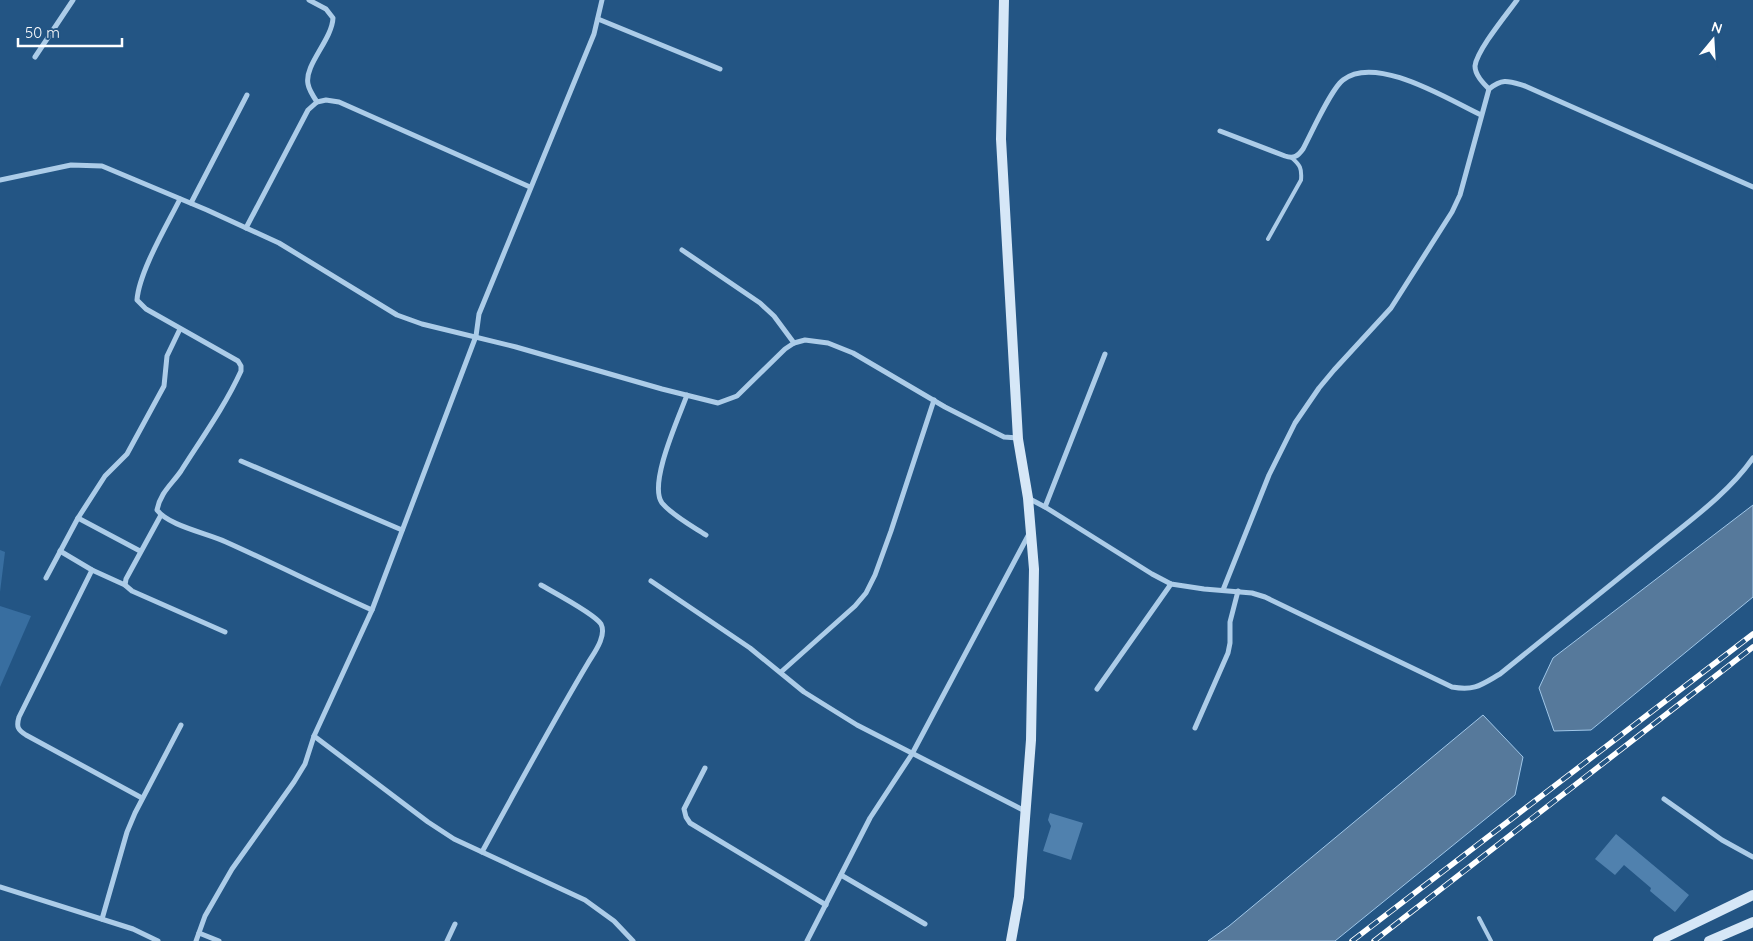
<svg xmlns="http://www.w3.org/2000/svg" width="1753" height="941" font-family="Quicksand,sans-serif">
  <rect width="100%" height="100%" fill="#235584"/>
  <g fill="#386ea0">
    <polygon points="0,550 5,552 0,592"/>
    <polygon points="0,606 31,616 0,687"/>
  </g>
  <g fill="#56799b" stroke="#a0c7e9">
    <polygon points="1753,505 1753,597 1591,730 1554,731 1539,688 1553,658"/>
    <polygon points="1483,715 1523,757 1515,795 1335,941 1208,941 1229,926"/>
  </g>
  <g fill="#5081ae">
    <polygon points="1050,813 1083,823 1071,860 1043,851 1051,826 1048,820"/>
    <polygon points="1616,834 1689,895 1675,912 1650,891 1651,888 1624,865 1615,875 1595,859"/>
  </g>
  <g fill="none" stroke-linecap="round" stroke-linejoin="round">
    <g stroke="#accce8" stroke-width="4">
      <path d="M1268,239L1301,180C1302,168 1300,165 1292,158"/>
      <polyline points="1479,918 1491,941"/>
    </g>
    <g stroke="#accce8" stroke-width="5">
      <path d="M309,0L326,9L333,18C332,40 304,65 308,84C309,90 313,96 317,102"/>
      <polyline points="598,19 720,69"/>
      <polyline points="35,57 73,0"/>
      <path d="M1489,89C1483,83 1475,75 1475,66C1477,50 1507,14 1517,0"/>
      <path d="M1220,131L1285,156C1294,159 1298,156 1303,149C1311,134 1331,89 1343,80C1376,54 1449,100 1481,115"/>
      <polyline points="0,180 71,165 102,166 207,210 279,243 397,315 422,324 516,347 662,389 718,403 737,396 785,349 794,343 805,340 828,343 853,353 945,407 1004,437 1018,438"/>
      <path d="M180,199C167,225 139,272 137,300L146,309L238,361L241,366V371C225,406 202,438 181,471C172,484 160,493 157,510C169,526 207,533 226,542C275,564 323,588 372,610"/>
      <polyline points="191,203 247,95"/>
      <polyline points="246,228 308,110 317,102 326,100 339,102 530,187"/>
      <polyline points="682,250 760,303 774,316 794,343"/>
      <path d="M687,395C679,417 648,484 662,503C673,516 692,526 706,535"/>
      <polyline points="241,461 402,530"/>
      <path d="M1028,498L1045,507L1152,574L1171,584L1204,589L1252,593L1265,597L1452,687C1475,691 1481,685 1500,674C1552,632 1604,590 1655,549C1688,522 1729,493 1753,458"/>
      <polyline points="1045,507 1105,354"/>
      <polyline points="161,515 126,579 125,585 132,591 225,632"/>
      <polyline points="78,518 140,551"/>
      <polyline points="60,551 92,570 125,585"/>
      <path d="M92,570L19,717C16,727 18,730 26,735L142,798"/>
      <polyline points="46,578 78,518 105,476 127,454 164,386 167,356 180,329"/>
      <polyline points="651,581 750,648 804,692 857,725 1025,811"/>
      <path d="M1223,590L1269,475L1295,423L1319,388L1334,370L1391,308L1452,212L1460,195L1489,89C1503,78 1508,81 1525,86L1753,187"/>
      <polyline points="781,672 855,606 866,593 875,575 891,531 934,400"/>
      <polyline points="1097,689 1171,584"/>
      <polyline points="1195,728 1228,653 1230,643 1230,622 1238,591"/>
      <polyline points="314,736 428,822 454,839 585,900 614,921 633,941"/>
      <polyline points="705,768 684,809 686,817 690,823 826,905"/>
      <polyline points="1664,799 1722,840 1753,857"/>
      <path d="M482,852C517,788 551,725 588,663C594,653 607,636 601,624C595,614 553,592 541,585"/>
      <polyline points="841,875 925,924"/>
      <polyline points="0,887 133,929 158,941"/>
      <polyline points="102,919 127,832 135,813 181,725"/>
      <polyline points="199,933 219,941"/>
      <polyline points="196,941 205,916 232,869 294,782 305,764 314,736 372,610 476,336 479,314 594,34 602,0"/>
      <polyline points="447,941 455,924"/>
      <polyline points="807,941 870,818 912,754 1029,534"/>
    </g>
    <g stroke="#d6e7f7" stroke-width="10">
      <polyline points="1004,0 1001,139 1018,439 1028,498 1034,569 1031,740 1019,897 1011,941"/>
      <polyline points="1658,941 1753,895"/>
      <polyline points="1709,941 1753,922"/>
    </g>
    <defs>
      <g id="rail">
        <polyline points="1352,941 1753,634"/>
        <polyline points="1374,941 1753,647"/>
      </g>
    </defs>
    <use href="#rail" stroke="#fff" stroke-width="5.5"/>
    <use href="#rail" stroke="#235584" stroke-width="4" stroke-dasharray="11" stroke-linecap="butt"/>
  </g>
  <g transform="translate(1713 40) rotate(18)" stroke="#235584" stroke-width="4" paint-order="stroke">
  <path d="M0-4L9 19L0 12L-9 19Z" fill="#ffffff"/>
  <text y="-8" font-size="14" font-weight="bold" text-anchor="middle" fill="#ffffff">N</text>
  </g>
  <path d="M18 38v8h104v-8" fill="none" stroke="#ffffff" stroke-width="2.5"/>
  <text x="25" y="38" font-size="15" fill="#ffffff" stroke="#235584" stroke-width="4" paint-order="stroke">50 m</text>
</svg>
